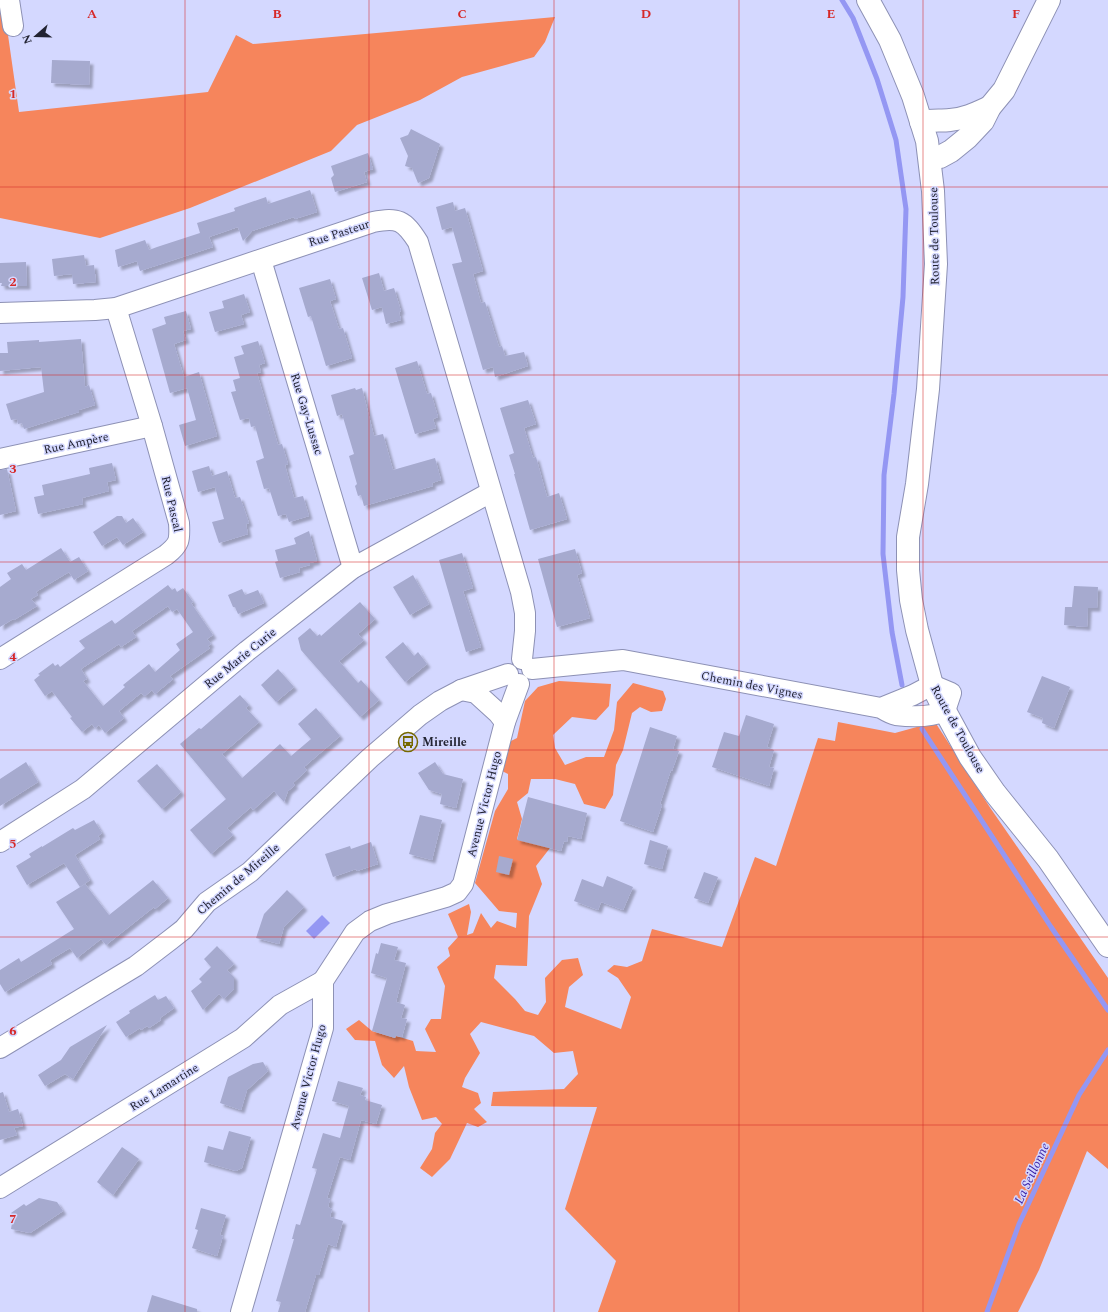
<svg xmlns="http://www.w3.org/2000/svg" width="1108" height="1312" font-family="Spectral,serif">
  <defs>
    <filter id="shadow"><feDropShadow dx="3.5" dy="3.5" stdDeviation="1" flood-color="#0004"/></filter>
  </defs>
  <rect width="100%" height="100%" fill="#d4d8ff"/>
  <g fill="#f6855c">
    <polygon points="0,0 3,0 19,112 208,92 236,35 253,44 555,17 545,42 534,57 462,77 420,100 357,125 331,151 190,208 100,238 0,218"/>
    <polygon points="559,681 611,684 609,706 596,720 572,717 553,735 555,748 565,765 586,757 604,757 614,730 617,702 633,683 663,691 666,699 662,711 651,712 640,707 632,713 623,750 616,765 613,795 605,809 584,804 575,784 555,779 531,779 528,793 517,802 522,819 517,839 550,848 536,866 542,884 529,916 527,966 496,965 494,978 515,999 525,1011 538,1015 546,1002 545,978 562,960 578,958 583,975 569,987 565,1007 621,1029 631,997 618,978 607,971 614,965 627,967 642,961 652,929 722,947 755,857 776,866 818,738 835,741 838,722 895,733 935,722 991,809 1108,978 1108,1169 1087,1151 1039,1270 1018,1312 598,1312 616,1261 565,1209 597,1107 491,1106 493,1092 564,1089 578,1074 573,1051 554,1053 534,1036 481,1022 470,1034 480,1053 465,1078 462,1087 478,1093 481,1103 474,1109 487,1122 478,1127 467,1123 450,1159 432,1177 420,1168 432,1149 435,1133 442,1124 436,1117 422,1120 409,1087 404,1066 394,1078 382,1065 375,1041 355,1040 346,1029 359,1020 372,1031 395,1038 396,1036 413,1041 416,1051 436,1052 425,1029 431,1019 441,1019 445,986 437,967 450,956 448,948 458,937 448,914 469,904 471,912 467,935 473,933 481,913 491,928 497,921 516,928 517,913 499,911 475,883 495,811 508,789 508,774 502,771 505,744 517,738 525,701 538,687"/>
  </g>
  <polygon fill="#9497f3" points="322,915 330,923 314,939 306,931"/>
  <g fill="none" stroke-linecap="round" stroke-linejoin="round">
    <g stroke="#9497f3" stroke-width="5">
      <polyline points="842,0 853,18 877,79 896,140 906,209 903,297 894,394 884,475 883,554 892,632 902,685"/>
      <polyline points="922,729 1051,927 1108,1010"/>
      <polyline points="987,1312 1019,1224 1079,1095 1108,1050"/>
    </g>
  </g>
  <g fill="#a6aacf" fill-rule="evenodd" filter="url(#shadow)">
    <polygon points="52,60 90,61 89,85 51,83"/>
    <polygon points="411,129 440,144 429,178 418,183 412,168 405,166 408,156 400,138 408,135"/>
    <polygon points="368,153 373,169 364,172 367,182 335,192 331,178 334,175 331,166"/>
    <polygon points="310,190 317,212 295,219 294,217 252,231 243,241 238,227 209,237 213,247 140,271 137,261 118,267 115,250 145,240 149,250 157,247 200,233 197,223 235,211 234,208 266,197 268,204"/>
    <polygon points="453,202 455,211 465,208 483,271 473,274 481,303 485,302 499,347 502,346 505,356 524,352 528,366 495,377 493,367 483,370 452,264 462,262 457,244 452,227 442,230 436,207"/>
    <polygon points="84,255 86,266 94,265 96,282 73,284 72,274 54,276 52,259"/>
    <polygon points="26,262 27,286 1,286 2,283 0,283 0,263"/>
    <polygon points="379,273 384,291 394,288 401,311 399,312 401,320 386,324 382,307 372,310 362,278"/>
    <polygon points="330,279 336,299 330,301 339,329 343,328 352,358 326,366 311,316 308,317 299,288"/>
    <polygon points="244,294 250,312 241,315 244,324 215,332 209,312 224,308 222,301"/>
    <polygon points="186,311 191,329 183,331 186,340 174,344 184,377 199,372 217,436 185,446 179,425 196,420 187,388 170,393 152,329 166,324 164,317"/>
    <polygon points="81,339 85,387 89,385 95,405 79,410 79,412 24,429 22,423 18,424 17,419 11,420 6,404 44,392 41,367 0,371 0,353 8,353 7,342 39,340 39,342"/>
    <polygon points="258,341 265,363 259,365 261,372 257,373 278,445 282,444 288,464 285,465 294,498 303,496 309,516 289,522 286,514 278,516 269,488 264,489 256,461 264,458 255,426 251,427 249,418 240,420 231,392 236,391 233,380 240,378 234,357 244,354 241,346"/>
    <polygon points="417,361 427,394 431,393 438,417 433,419 436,428 415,434 395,368"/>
    <polygon points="355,388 356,390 362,388 374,436 383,434 393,470 435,458 441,480 432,483 433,486 364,506 361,495 358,496 355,486 357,484 349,456 354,454 342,414 337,416 331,395"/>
    <polygon points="528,400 536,424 524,428 533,458 536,457 547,497 559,493 567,519 530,530 514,474 515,474 509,455 514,453 500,408"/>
    <polygon points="112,463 116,480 107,482 109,491 82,498 83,504 38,514 34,497 44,495 42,485 90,474 89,468"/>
    <polygon points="209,466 212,476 227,471 235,498 240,497 249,523 246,524 248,534 219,543 212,522 224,519 215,487 198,492 192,471"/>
    <polygon points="7,469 16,511 0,515 0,470"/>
    <polygon points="117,516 122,516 126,523 133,518 143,532 123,545 117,537 102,546 93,532"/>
    <polygon points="309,531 317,561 310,563 310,565 299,568 300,572 280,578 275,562 278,561 275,550 296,544 294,538"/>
    <polygon points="61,548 70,562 79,557 88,571 74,580 69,572 39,590 36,592 38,595 31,599 37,606 14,620 13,619 0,627 0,587 11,579 7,573 22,564 26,570"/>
    <polygon points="575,549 582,573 577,575 590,618 557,627 538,559"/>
    <polygon points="462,553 473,588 463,591 481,647 466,652 439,560"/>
    <polygon points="413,575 429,604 410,615 393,587"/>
    <path d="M168,585L172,590L175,588L177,592L183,588L193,602L191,603L213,635L207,639L211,644L208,646L210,648L170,676L173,679L155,694L152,690L145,696L141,693L119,711L124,718L105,733L99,725L95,728L92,724L82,732L70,718L72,717L52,691L45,696L34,680L40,675L38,674L53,663L55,666L58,664L60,667L85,648L79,641L112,620L115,624ZM168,606L172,612L177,609L193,632L176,644L180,650L155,672L149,664L123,685L125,687L103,706L83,681L87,679L81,669L119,644L121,647L136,637L132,631Z"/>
    <polygon points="1074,586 1098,587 1097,608 1088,608 1087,627 1064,625 1065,607 1072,607"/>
    <polygon points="242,589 245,595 258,590 264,603 238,614 235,607 233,607 228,595"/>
    <polygon points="360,602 375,619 358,634 364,640 339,661 358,683 361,680 379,700 360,717 301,650 298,638 310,628 317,636 320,634 321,636"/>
    <polygon points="403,642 414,656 418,652 427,664 405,682 385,657"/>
    <polygon points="278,669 294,687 276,702 261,685"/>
    <polygon points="1042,676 1070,687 1054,728 1042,723 1043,718 1027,712"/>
    <polygon points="240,695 249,705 246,708 259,722 222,754 242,778 280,744 291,756 311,739 298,724 316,708 340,736 304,767 307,770 293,783 295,785 288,791 284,802 274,791 253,810 251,807 227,828 233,835 211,854 190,830 226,799 180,744 199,728 201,729"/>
    <polygon points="746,715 774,724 767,747 774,750 769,767 774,768 769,786 712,767 724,732 739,736"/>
    <polygon points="650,727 677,736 673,749 679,751 672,771 671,770 660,804 662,805 653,832 620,821"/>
    <polygon points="26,762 38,782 0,806 0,779"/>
    <polygon points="435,762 443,774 463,779 456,808 440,804 442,794 429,790 418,773"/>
    <polygon points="157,764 181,792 162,809 137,781"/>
    <polygon points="528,797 587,813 581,839 568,836 567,842 564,841 561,851 517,840"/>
    <polygon points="420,815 442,820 432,860 409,854"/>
    <polygon points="94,820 102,833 98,836 100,839 75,855 90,880 80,887 64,863 27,885 16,866 31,857 29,854 42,846 42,847 73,828 75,830"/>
    <polygon points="650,840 668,846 662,869 644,864"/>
    <polygon points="371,842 378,864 357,871 356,869 333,877 325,854 350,846 351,849"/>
    <polygon points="499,856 513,859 509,875 496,872"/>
    <polygon points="704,872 718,877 708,903 694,898"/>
    <polygon points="607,876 633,887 623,910 601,902 598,910 574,901 582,879 603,887"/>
    <polygon points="153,880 168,898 155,909 154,907 106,945 101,939 77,958 70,948 50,960 52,964 5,992 0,984 0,970 19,958 21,962 74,929 56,902 85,884 109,915"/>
    <polygon points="287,890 304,907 284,927 279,944 256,938 264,914"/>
    <polygon points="381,943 398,947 394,960 406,963 396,1002 405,1005 401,1018 407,1019 402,1037 396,1036 395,1038 372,1031 387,978 371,973 376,953 378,954"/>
    <polygon points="217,946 234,964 227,970 234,977 234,989 224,999 219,994 203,1010 191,991 202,982 199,979 211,967 204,959"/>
    <polygon points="155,995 158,1000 166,996 174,1008 160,1018 161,1020 149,1028 147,1026 141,1030 140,1028 126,1037 116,1022 130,1013 129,1011"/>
    <polygon points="107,1025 73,1079 65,1074 45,1086 38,1075 61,1060 70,1047"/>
    <polygon points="263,1062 268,1071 247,1090 241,1110 220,1103 228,1077 253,1064"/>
    <polygon points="338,1081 363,1088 360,1095 366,1097 365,1100 382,1105 376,1124 361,1120 350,1160 340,1157 327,1198 330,1199 328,1207 332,1209 330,1217 343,1221 336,1247 328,1244 319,1275 316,1275 305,1312 278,1312 281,1302 276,1301 294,1239 292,1239 296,1224 300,1225 317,1169 312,1168 323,1133 340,1138 349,1106 332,1101"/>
    <polygon points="3,1092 9,1112 18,1109 23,1126 14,1128 17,1135 0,1140 0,1093"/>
    <polygon points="229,1131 251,1137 242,1168 236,1171 204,1162 208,1146 223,1150"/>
    <polygon points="122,1147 139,1159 113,1195 97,1182"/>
    <polygon points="39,1198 57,1202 63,1211 30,1233 11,1229 13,1217 11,1213 24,1204 26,1206"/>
    <polygon points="201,1208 226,1215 220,1235 223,1236 217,1256 192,1248 198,1230 195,1229"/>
    <polygon points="152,1295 197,1309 197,1312 147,1312"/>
  </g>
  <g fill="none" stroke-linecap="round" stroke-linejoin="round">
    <defs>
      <g id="minor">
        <polyline points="9,0 13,26"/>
        <polyline points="261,260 353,568"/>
        <path d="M0,313L95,310L116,308L373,222C398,217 404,220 418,242L521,592L525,613V631L522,659"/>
        <polyline points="0,459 152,426"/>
        <path d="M0,659L166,555C180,544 180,540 179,523L152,426L116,308"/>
        <path d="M532,669L623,660L881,708C886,711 891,714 896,715C911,717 931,717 945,711L951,693L932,685L913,695L881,708"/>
        <polyline points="461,690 476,693 498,713 505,722"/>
        <polyline points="0,842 83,789 247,651 353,568 491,492"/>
        <polyline points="0,1048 136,966 170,940 184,929 207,902 250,872 370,758 420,715 440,701 461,690 508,674"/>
        <polyline points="0,1188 243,1038 280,1005 323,981"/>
        <polyline points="241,1312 323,1028 323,981 355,932 370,921 387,914 446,897 457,892 463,884 505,722 519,684"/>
      </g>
      <g id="tertiary">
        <polyline points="868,0 890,40 913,96 927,141 933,191 936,264 928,389 917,484 908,537 908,570 911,600 917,630 932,685 945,711 970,757 995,793 1048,859 1108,946"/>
        <path d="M921,122C931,120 941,121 950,120C965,119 977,113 990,107"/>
        <polyline points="930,159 940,157 951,151 967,138 983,121 990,107 1004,90 1049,0"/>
      </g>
    </defs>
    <use href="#minor" stroke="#8d91b5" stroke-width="22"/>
    <use href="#tertiary" stroke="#8d91b5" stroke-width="24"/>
    <use href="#minor" stroke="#fff" stroke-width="20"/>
    <use href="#tertiary" stroke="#fff" stroke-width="22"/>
  </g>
  <path fill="none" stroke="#d62828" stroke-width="1" stroke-opacity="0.55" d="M185,0V1312M369,0V1312M554,0V1312M739,0V1312M923,0V1312M0,187H1108M0,375H1108M0,562H1108M0,750H1108M0,937H1108M0,1125H1108"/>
  <defs>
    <symbol id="bus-ring" viewBox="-11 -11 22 22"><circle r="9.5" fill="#d4d8ff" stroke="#766800" stroke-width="1.5"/><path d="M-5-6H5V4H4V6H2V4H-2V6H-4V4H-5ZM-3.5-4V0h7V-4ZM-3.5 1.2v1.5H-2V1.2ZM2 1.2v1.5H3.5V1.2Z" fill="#766800"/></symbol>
  </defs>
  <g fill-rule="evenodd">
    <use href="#bus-ring" x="397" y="731" width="22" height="22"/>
  </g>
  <g text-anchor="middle" stroke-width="3" stroke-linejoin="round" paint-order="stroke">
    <g font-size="12" fill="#222332" stroke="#d4d8ff">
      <text transform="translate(339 233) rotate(-18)" y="4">Rue Pasteur</text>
      <text transform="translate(934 236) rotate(-91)" y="4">Route de Toulouse</text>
      <text transform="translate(307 414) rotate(73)" y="4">Rue Gay-Lussac</text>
      <text transform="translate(76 443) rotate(-12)" y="4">Rue Ampère</text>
      <text transform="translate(172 504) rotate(77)" y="4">Rue Pascal</text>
      <text transform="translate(240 658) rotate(-39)" y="4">Rue Marie Curie</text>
      <text transform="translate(752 685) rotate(11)" y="4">Chemin des Vignes</text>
      <text transform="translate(958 729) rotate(61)" y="4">Route de Toulouse</text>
      <text transform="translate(484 804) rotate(-76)" y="4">Avenue Victor Hugo</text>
      <text transform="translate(238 879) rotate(-40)" y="4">Chemin de Mireille</text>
      <text transform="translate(308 1077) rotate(-75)" y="4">Avenue Victor Hugo</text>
      <text transform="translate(164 1087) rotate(-32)" y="4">Rue Lamartine</text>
    </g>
    <g font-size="12" font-weight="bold" fill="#222332" stroke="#d4d8ff" text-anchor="start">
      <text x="422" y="746">Mireille</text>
    </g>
    <g font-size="13" font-style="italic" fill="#391fa4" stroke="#d4d8ff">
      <text transform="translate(1031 1173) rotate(-65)" y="5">La Seillonne</text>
    </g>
  </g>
  <g font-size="13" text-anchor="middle" font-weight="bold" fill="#d62828" stroke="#d4d8ff" stroke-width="3" stroke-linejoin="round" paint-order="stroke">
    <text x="92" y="18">A</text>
    <text x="277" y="18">B</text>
    <text x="462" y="18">C</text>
    <text x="646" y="18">D</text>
    <text x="831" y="18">E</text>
    <text x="1016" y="18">F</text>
    <text x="13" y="98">1</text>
    <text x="13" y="286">2</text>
    <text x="13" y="473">3</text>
    <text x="13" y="661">4</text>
    <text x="13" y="848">5</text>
    <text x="13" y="1035">6</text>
    <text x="13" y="1223">7</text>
  </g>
  <g transform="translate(36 36) rotate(250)" stroke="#d4d8ff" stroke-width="3" paint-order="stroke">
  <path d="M0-3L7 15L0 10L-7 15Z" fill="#222332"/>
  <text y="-6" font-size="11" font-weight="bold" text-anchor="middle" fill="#222332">N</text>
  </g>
</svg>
